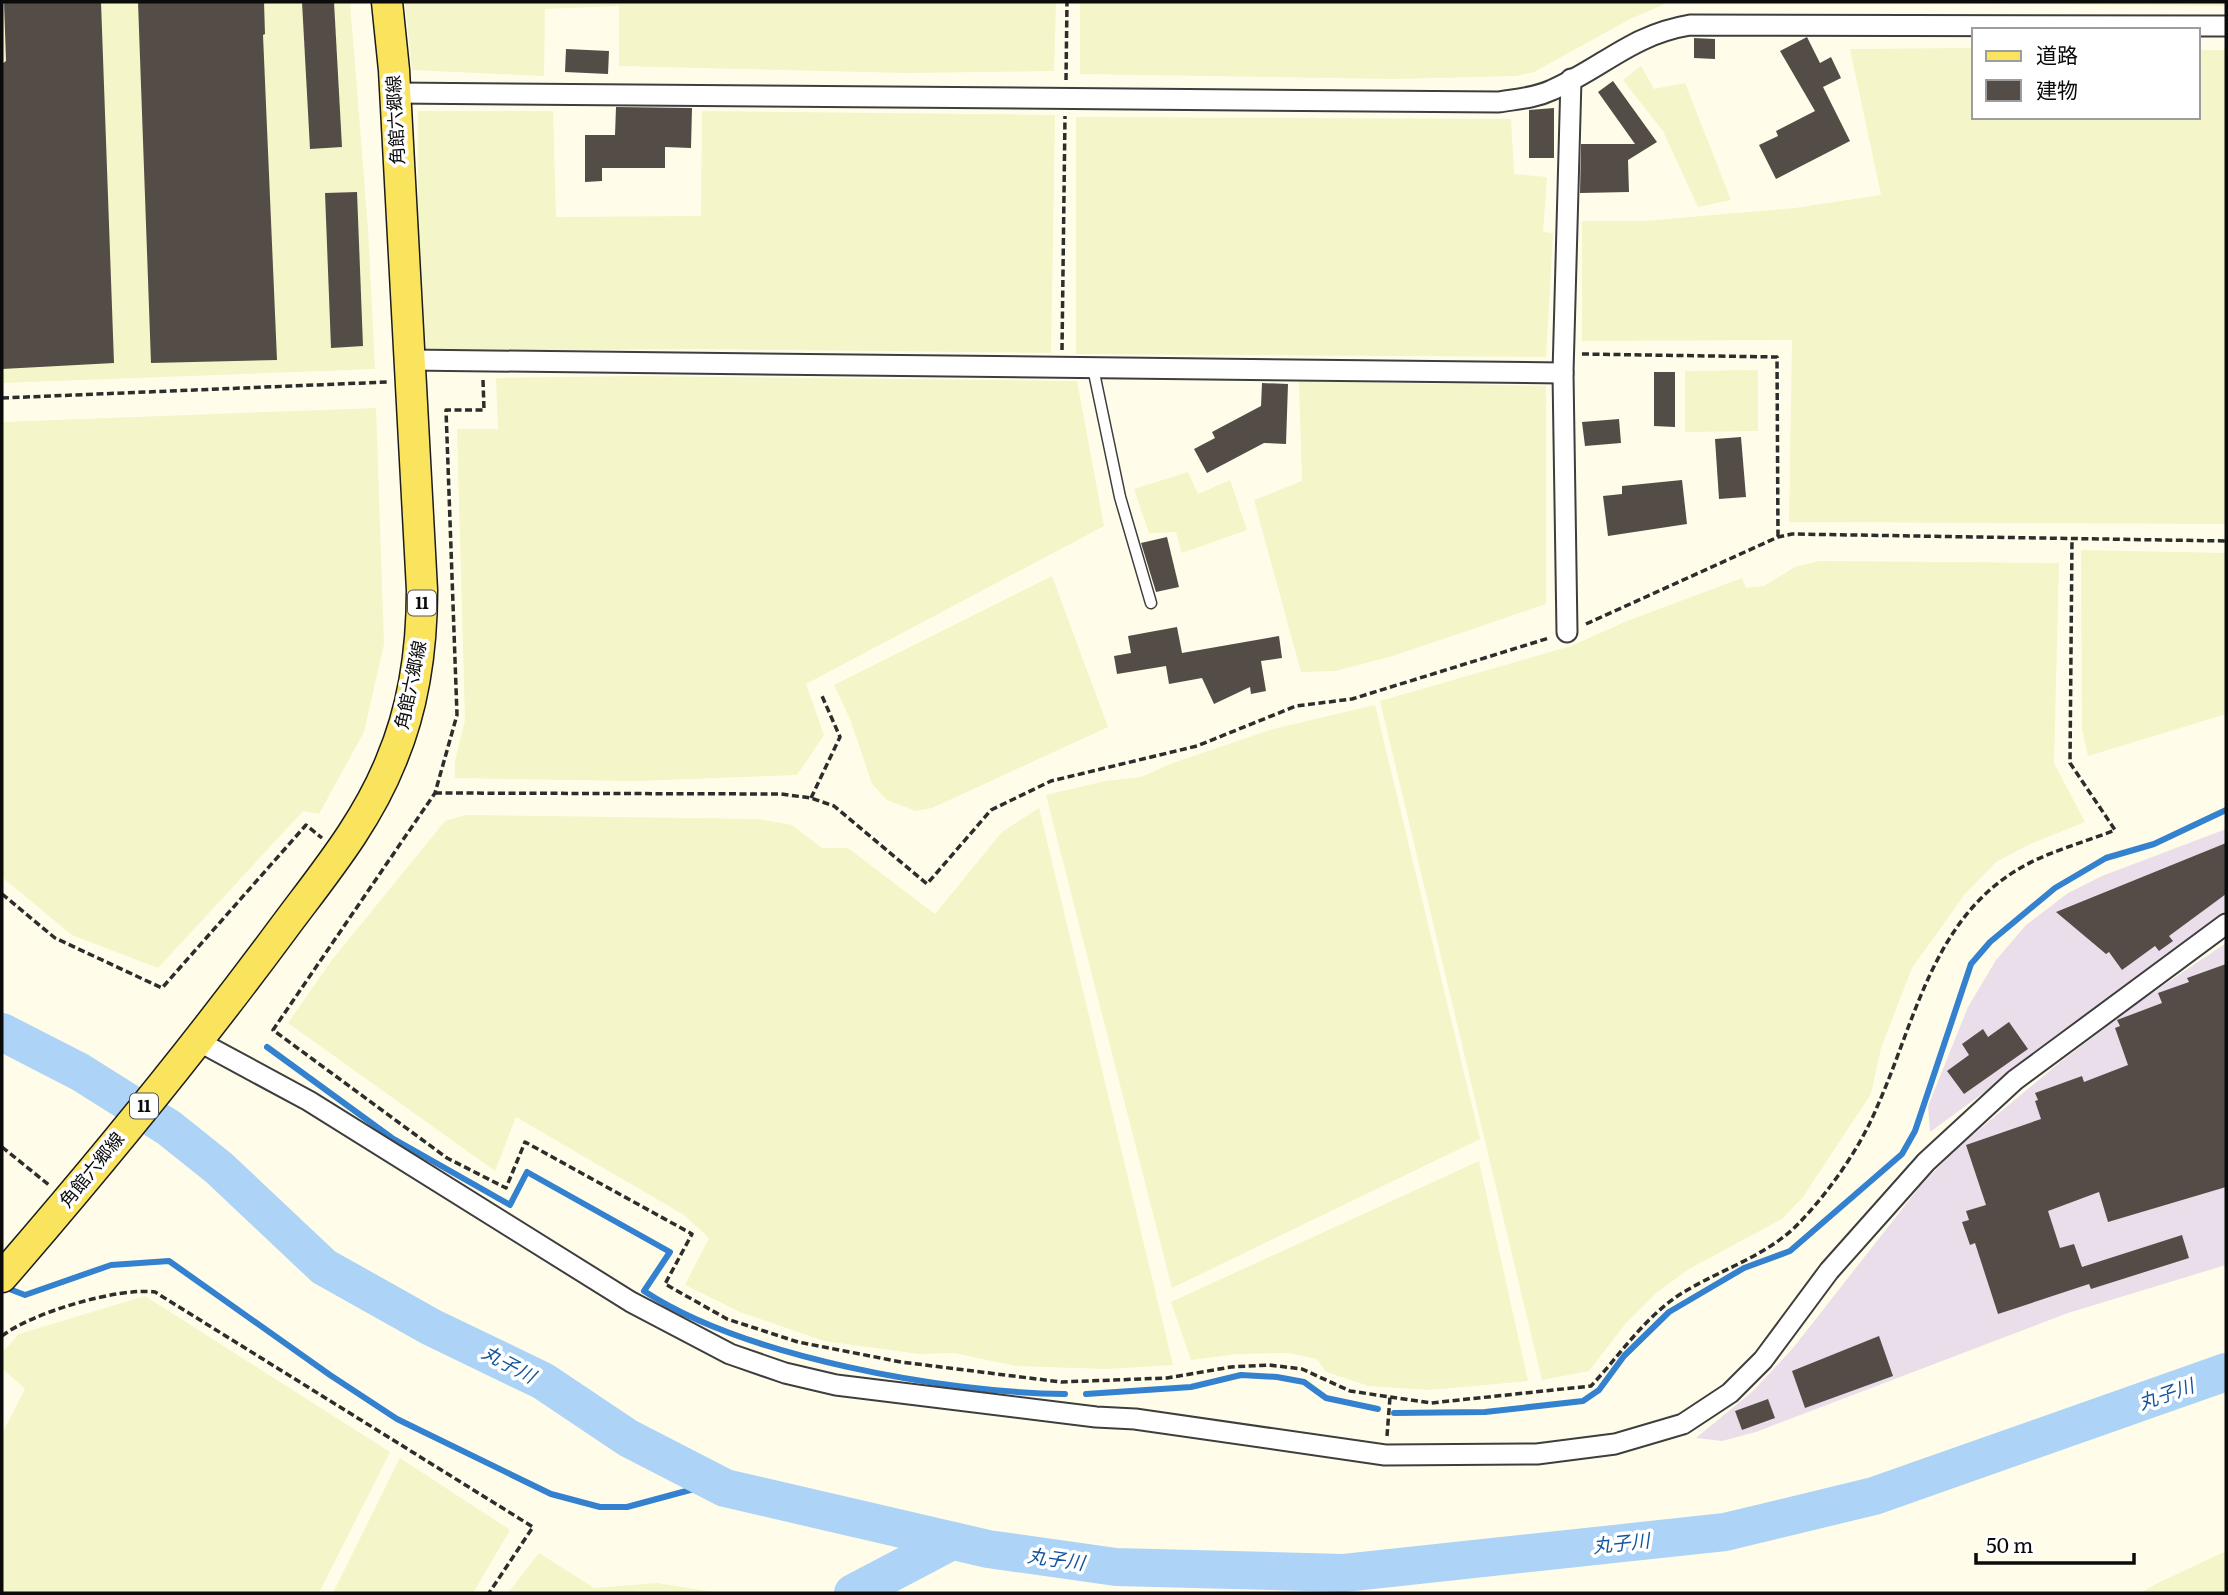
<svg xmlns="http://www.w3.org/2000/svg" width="2228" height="1595" font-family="Literata,'Noto Sans JP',serif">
  <rect width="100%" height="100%" fill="#fffde9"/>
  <g fill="#eadeea">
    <polygon points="2226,829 2226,916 1930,1132 1928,1106 1968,1007 1996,960 2026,925 2068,893 2102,876"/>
    <polygon points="2226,943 2226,1265 2068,1313 1756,1432 1722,1441 1696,1438 1753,1391 1793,1348 1921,1185 1957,1148 2059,1063 2140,1001"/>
  </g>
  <g fill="#f4f5c9">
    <polygon points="2,2 350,2 368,228 375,369 2,383"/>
    <polygon points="405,2 1056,2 1054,71 907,73 619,66 619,6 545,9 544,76 412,70"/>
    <polygon points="1080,2 1670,2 1630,19 1534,72 1516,76 1394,79 1080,74"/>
    <polygon points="1840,2 2226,2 2226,6 2039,4"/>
    <polygon points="1974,48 1974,117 2198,117 2198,50 2226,50 2226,524 1789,522 1792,340 1582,341 1582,221 1645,221 1795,208 1881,195 1850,49"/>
    <polygon points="1641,66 1654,89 1685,83 1731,200 1698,207 1663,131 1623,80"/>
    <polygon points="418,111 553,111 556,217 701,216 702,111 1055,115 1051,353 700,349 418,351"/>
    <polygon points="1076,117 1511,119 1514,174 1547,177 1543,232 1553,233 1546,357 1076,354"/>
    <polygon points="1758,370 1758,431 1685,432 1685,371"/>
    <polygon points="639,376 1077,381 1104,526 806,684 824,735 797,775 636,781 455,778 455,761 465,720 457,429 498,429 496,378"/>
    <polygon points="1299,381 1546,386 1546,604 1393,656 1335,671 1301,672 1254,500 1302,481"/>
    <polygon points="376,408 384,644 364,732 319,814 303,811 158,968 72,935 2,877 2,422"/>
    <polygon points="1188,472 1198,494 1230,480 1247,530 1182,553 1176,532 1149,533 1134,489"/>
    <polygon points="2081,550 2226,553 2226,714 2088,756 2082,728"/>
    <polygon points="1819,561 2059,563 2054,763 2085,822 2030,844 1996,862 1965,894 1912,968 1881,1048 1871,1094 1803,1197 1782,1219 1689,1269 1656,1293 1626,1323 1589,1371 1542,1380 1380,701 1571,646 1627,621 1742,578 1746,588 1764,586 1795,567"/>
    <polygon points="1052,576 1108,727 932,808 916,811 887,800 872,784 850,719 834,685"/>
    <polygon points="1375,705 1480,1139 1172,1288 1046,795 1105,781 1141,777 1173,763 1273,729"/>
    <polygon points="1039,808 1173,1365 1106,1369 1016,1366 954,1353 919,1354 824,1341 740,1312 685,1285 709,1238 684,1215 516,1117 495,1171 288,1023 332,960 445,821 466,815 758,819 792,825 822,848 848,848 935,914 1002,832"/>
    <polygon points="1479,1161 1528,1381 1430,1390 1369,1386 1326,1372 1317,1359 1289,1353 1238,1354 1191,1360 1171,1302"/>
    <polygon points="145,1296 390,1452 319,1593 2,1593 2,1434 25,1389 2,1368 2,1353 19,1334"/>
    <polygon points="400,1458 510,1530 473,1593 333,1593"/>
    <polygon points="2226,1551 2226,1593 2140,1593 2156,1584"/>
    <polygon points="539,1553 594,1588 657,1583 720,1593 508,1593"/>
  </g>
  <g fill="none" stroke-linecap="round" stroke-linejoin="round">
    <g stroke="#3381cf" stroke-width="6">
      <path d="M267,1047L392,1138L510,1205L527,1172L670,1252L644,1291C744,1357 946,1393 1065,1394"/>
      <polyline points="4,1287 25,1295 111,1265 169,1261 330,1375 397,1419 551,1494 600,1507 627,1507 716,1483"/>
      <polyline points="1086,1394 1191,1387 1241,1375 1277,1377 1304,1382 1326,1398 1378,1409"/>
      <polyline points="1394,1413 1485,1412 1583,1401 1599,1390 1624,1356 1669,1312 1744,1268 1790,1251 1902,1154 1915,1131 1971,964 1990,942 2055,888 2106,858 2154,844 2226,810"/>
    </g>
    <g stroke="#add4f7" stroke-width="38">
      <polyline points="2,1032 80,1072 169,1128 219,1168 324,1267 431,1327 543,1381 628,1438 725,1488 988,1549 1116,1567 1344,1573 1725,1532 1874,1496 2226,1372"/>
      <polyline points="853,1593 952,1541"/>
    </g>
  </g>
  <g fill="#544d47">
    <polygon points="4,2 101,2 114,363 2,369 2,64 6,61"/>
    <polygon points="138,2 264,2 265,34 263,35 277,360 151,363"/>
    <polygon points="302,2 334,2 342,147 310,149"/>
    <polygon points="1807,37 1820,63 1831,57 1841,78 1823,87 1850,141 1776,179 1759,145 1778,136 1776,131 1815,111 1780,51"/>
    <polygon points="1694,38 1715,39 1715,59 1694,58"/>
    <polygon points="566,49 609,51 608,74 565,72"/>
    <polygon points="1613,81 1657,142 1628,160 1629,192 1580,193 1581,144 1635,144 1598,92"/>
    <polygon points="616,107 692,108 691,148 665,147 665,168 602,168 602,181 585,182 585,135 615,135"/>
    <polygon points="1554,108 1554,158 1529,158 1529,110"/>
    <polygon points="357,192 363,346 331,348 325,193"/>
    <polygon points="1654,372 1675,372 1675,427 1654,426"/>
    <polygon points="1262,383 1288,384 1286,444 1264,443 1207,473 1194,449 1215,438 1212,432 1261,406"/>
    <polygon points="1619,419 1621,443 1585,446 1582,422"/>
    <polygon points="1741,437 1746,497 1719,499 1715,439"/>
    <polygon points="1682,480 1687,524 1608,536 1603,496 1622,494 1622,486"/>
    <polygon points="1167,537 1179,587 1156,592 1141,543"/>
    <polygon points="1177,627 1182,653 1279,636 1282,658 1261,661 1266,691 1251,694 1250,687 1214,704 1202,678 1169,684 1166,666 1117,674 1114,656 1131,653 1128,636"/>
    <polygon points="2226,843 2226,894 2169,936 2173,941 2159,951 2155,946 2122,970 2109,952 2106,954 2056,912"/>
    <polygon points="2226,964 2226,1187 2108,1222 2099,1192 2048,1211 2060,1248 2074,1244 2082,1267 2182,1235 2189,1258 2091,1289 2089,1284 1998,1314 1975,1243 1970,1245 1962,1222 1969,1220 1966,1211 1986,1205 1966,1145 2041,1119 2035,1101 2038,1100 2035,1093 2082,1076 2084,1082 2128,1065 2115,1028 2120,1026 2117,1020 2162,1003 2158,993 2189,982 2187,978"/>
    <polygon points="2009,1022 2028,1049 1964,1094 1947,1071 1969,1055 1962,1044 1983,1029 1988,1037"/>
    <polygon points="1879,1336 1893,1376 1805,1408 1792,1371"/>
    <polygon points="1768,1399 1775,1418 1742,1430 1735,1411"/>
  </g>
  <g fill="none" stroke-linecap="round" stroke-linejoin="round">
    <defs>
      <polyline id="service" points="1093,368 1120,497 1151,603"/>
      <g id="minor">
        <path d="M395,93L1499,102C1517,99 1535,98 1552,90C1604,67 1631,35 1690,25L2226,26"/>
        <polyline points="409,360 1563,373"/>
        <polyline points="1567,632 1563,373 1571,79"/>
        <polyline points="196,1040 309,1101 631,1302 730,1354 785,1373 836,1385 1096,1417 1135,1419 1385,1455 1537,1454 1615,1444 1683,1424 1730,1393 1763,1360 1829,1271 1926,1162 2015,1080 2226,924"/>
      </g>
      <path id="primary" d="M2,1277C99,1165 194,1049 282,930C322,876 366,824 391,761C414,707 422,649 422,590L394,70L387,2"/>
    </defs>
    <use href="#service" stroke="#3e3e3e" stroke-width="13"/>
    <use href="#minor" stroke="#3e3e3e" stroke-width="23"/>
    <use href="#primary" stroke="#1c1c1c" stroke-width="33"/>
    <g stroke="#2d2d2d" stroke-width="3.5" stroke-dasharray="7 3.5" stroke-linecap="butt">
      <polyline points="1066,80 1067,2"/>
      <polyline points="1062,350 1065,116"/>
      <polyline points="1582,354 1777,357 1778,537"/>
      <path d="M483,380L484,410H446L457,715L435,793L273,1030L447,1158L506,1188L525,1142L692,1234L665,1284L727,1319L798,1342L901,1362L1061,1382L1167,1378L1231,1367L1269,1365L1302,1369L1350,1391L1431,1403L1591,1386C1620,1355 1643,1319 1679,1295C1718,1270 1769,1256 1801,1221C1831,1189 1860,1148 1877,1107C1914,1025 1932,921 2017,870C2046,852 2083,843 2115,830L2070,763L2072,539"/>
      <polyline points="2,398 387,382"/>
      <polyline points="1586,624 1778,537 1792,534 2226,541"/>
      <polyline points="435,793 781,794 811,798 834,806 927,884 991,810 1051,781 1197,746 1296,706 1352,699 1549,638"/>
      <polyline points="811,798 840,737 822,696"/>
      <polyline points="2,894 55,938 162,988 306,825 322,838"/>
      <polyline points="2,1147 49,1185"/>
      <path d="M2,1336C31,1313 118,1287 155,1292L533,1527L489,1593"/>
      <polyline points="1387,1436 1390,1397"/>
    </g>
    <use href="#service" stroke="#fff" stroke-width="10"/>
    <use href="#minor" stroke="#fff" stroke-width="19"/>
    <use href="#primary" stroke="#fbe45d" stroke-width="30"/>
  </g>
  <g text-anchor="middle" stroke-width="7" stroke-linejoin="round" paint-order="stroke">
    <g fill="#fff" stroke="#545454" stroke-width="2">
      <rect x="408" y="590.5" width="28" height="25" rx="5"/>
      <rect x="130" y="1093.5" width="28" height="25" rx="5"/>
    </g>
    <g font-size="16" font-weight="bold" fill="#0b0b0b">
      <text x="422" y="609">11</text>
      <text x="144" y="1112">11</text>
    </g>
    <g font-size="18" fill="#0b0b0b" stroke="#fff">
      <text transform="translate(396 120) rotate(-93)" y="6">角館六郷線</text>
      <text transform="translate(411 685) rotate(-78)" y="6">角館六郷線</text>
      <text transform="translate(92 1170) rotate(-51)" y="6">角館六郷線</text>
    </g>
    <g font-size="19" font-style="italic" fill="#14549d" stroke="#fff">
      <text transform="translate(509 1364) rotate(28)" y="7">丸子川</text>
      <text transform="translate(2166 1394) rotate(-19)" y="7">丸子川</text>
      <text transform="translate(1621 1543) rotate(-6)" y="7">丸子川</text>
      <text transform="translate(1056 1559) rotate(8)" y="7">丸子川</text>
    </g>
  </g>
  <rect width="2228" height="1595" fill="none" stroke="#0b0b0b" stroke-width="7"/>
  <rect x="1972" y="28" width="228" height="91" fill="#ffffff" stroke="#9d9d9d" stroke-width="2"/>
  <rect x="1986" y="51" width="35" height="10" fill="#fbe45d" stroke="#9d9d9d" stroke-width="2"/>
  <text x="2036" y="63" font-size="21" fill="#0b0b0b">道路</text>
  <rect x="1986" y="80" width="35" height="21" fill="#544d47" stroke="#9d9d9d" stroke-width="2"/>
  <text x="2036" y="98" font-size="21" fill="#0b0b0b">建物</text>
  <path d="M1976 1553v10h158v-10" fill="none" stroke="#0b0b0b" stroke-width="3.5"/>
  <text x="1986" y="1553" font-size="21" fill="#0b0b0b" stroke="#ffffff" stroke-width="5" paint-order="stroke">50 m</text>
</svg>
